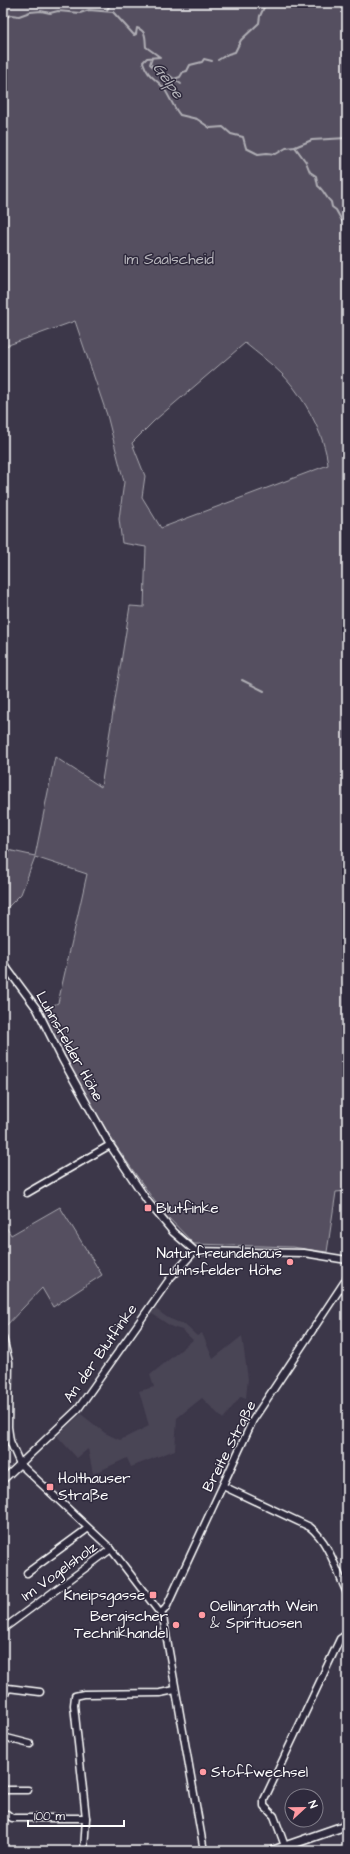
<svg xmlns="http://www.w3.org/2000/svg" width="350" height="1854" font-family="'Architects Daughter',sans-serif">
  <rect width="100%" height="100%" fill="#3c3749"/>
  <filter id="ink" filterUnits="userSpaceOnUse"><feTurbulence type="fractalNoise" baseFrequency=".025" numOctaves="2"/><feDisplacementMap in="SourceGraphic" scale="8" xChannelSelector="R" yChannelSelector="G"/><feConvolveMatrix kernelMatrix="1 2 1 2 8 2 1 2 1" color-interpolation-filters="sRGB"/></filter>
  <g filter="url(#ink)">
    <polygon fill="#494455" points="156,1308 157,1310 168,1318 185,1325 197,1336 202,1333 213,1359 242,1336 248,1379 246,1398 241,1396 223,1419 202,1398 177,1418 175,1450 131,1467 127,1458 93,1474 88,1449 77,1458 57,1436 81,1414 105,1433 120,1440 149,1426 139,1391 154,1387 150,1375 193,1340 182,1330 172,1327 154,1315 151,1314"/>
    <g fill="#555060" stroke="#aaa8b0" fill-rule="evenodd">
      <path d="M3,3H347V1191L336,1192L327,1252L292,1247L194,1244L160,1209L116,1146L77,1082L42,1010L58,1003L87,874L35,857L21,894L3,912V849L35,856L55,757L101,787L130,606L144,607L146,547L122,543L119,519L124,482L107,415L75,321L3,347ZM245,343C257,353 271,363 283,375C304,397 325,435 328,465L161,528L142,497L145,476L132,443L154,421Z"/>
      <polygon points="60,1207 102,1275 53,1307 42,1288 3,1329 3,1222 11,1235"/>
    </g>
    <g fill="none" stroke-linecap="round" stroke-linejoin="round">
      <g stroke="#afadb4" stroke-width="2">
        <polyline points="107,10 111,3"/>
        <path d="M3,18L11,15L19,16L30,12L41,11L50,13L58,11L80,13L89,10L113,12L134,35L136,34L137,28C147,31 145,39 146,47L160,57L147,58L143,62C148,77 154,77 163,87C169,95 173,107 180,115L197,119L210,128L223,127L231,134L243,137L246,148L258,154L267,153L276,154L286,148L295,147L312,140L347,138"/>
        <polyline points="3,29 3,32"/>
        <polyline points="152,58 150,64 164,77 169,75 174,79 180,77 183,72 187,71 190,65 202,62 204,59 212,61"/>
        <polyline points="218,60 228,54 235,52 241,40 259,23 260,16 266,3"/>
        <polyline points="174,79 181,84"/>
        <path d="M295,147L306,162L310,172L316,176L318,186C324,190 325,197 331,202L332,207L336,210L347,230"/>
        <polyline points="242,680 264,691"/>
      </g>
      <defs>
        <g id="street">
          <polyline points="3,963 37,1009 62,1059 110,1145 148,1202 173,1232 195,1251 304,1253 347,1260"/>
          <polyline points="27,1193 110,1145"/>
          <polyline points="3,1338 9,1362 8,1427 10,1441 20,1464 111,1549 163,1617 204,1851"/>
          <polyline points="3,1480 78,1409 171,1277 195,1251"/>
          <path d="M223,1486L310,1527C329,1542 337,1572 347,1593"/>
          <polyline points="27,1573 87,1529"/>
          <polyline points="161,1613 166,1608 253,1420 347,1278"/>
          <polyline points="3,1629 111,1549"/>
          <polyline points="3,1698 8,1688 40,1692"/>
          <polyline points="3,1698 3,1706"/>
          <polyline points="3,1737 30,1744"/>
          <polyline points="3,1790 28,1790"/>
          <polyline points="7,1814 12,1818 86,1818"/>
          <polyline points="285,1846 274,1816 264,1806 264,1800 340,1639 347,1634"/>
          <polyline points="84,1851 86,1818 74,1705 75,1696 84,1694 160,1693 175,1690"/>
        </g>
        <polyline id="secondary" points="272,1851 347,1825"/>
      </defs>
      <use href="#street" stroke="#fff" stroke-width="9"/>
      <use href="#secondary" stroke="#fff" stroke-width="11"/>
      <use href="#street" stroke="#2f2a3d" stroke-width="6"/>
      <use href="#secondary" stroke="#2f2a3d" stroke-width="8"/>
    </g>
  </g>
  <g fill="#ff9aa2" stroke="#2f2a3d" stroke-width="1.5">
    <rect x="144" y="1204" width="8" height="8" rx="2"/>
    <circle cx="290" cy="1262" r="4"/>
    <rect x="46" y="1483" width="8" height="8" rx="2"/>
    <rect x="149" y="1591" width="8" height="8" rx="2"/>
    <circle cx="202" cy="1615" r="4"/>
    <circle cx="176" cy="1625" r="4"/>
    <circle cx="203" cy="1772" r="4"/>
  </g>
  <g text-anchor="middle" stroke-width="3" stroke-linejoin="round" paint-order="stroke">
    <g font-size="15" fill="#bbb9bf" stroke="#2f2a3d">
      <text x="169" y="264">Im Saalscheid</text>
    </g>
    <g font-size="15" fill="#fff" stroke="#2f2a3d">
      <text transform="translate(70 1046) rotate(61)" y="5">Luhnsfelder Höhe</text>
      <text transform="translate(100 1353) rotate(-55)" y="5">An der Blutfinke</text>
      <text transform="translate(229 1446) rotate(-63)" y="5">Breite Straße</text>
      <text transform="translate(59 1571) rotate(-36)" y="5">Im Vogelsholz</text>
    </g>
    <g font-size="15" fill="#fff" stroke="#2f2a3d" text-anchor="start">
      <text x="156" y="1213">Blutfinke</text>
      <text x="282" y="1258" text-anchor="end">Naturfreundehaus<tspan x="282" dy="17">Luhnsfelder Höhe</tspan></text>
      <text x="58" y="1483">Holthauser<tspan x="58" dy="17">Straße</tspan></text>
      <text x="145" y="1600" text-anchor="end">Kneipsgasse</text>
      <text x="210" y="1611">Oellingrath Wein<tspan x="210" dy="17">&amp; Spirituosen</tspan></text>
      <text x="168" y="1621" text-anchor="end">Bergischer<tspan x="168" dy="17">Technikhandel</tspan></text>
      <text x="211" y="1777">Stoffwechsel</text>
    </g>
    <g font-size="16" font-style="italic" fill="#b5b4ba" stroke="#2f2a3d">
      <text transform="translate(169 80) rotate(54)" y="6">Gelpe</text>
    </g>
  </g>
  <rect width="350" height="1854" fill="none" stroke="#2f2a3d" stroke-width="16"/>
  <rect x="8" y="8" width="334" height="1838" fill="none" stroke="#fff" stroke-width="1.5" filter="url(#ink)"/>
  <g transform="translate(304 1808) rotate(68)"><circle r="19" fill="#2f2a3d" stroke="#827f8b"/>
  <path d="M0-3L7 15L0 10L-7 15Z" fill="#ff9aa2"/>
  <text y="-6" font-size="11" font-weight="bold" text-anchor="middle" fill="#ffffff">N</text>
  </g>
  <path d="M28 1820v6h96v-6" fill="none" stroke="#ffffff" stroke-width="2"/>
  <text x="34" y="1820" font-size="12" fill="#ffffff" stroke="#2f2a3d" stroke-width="3" paint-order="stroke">100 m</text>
</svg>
